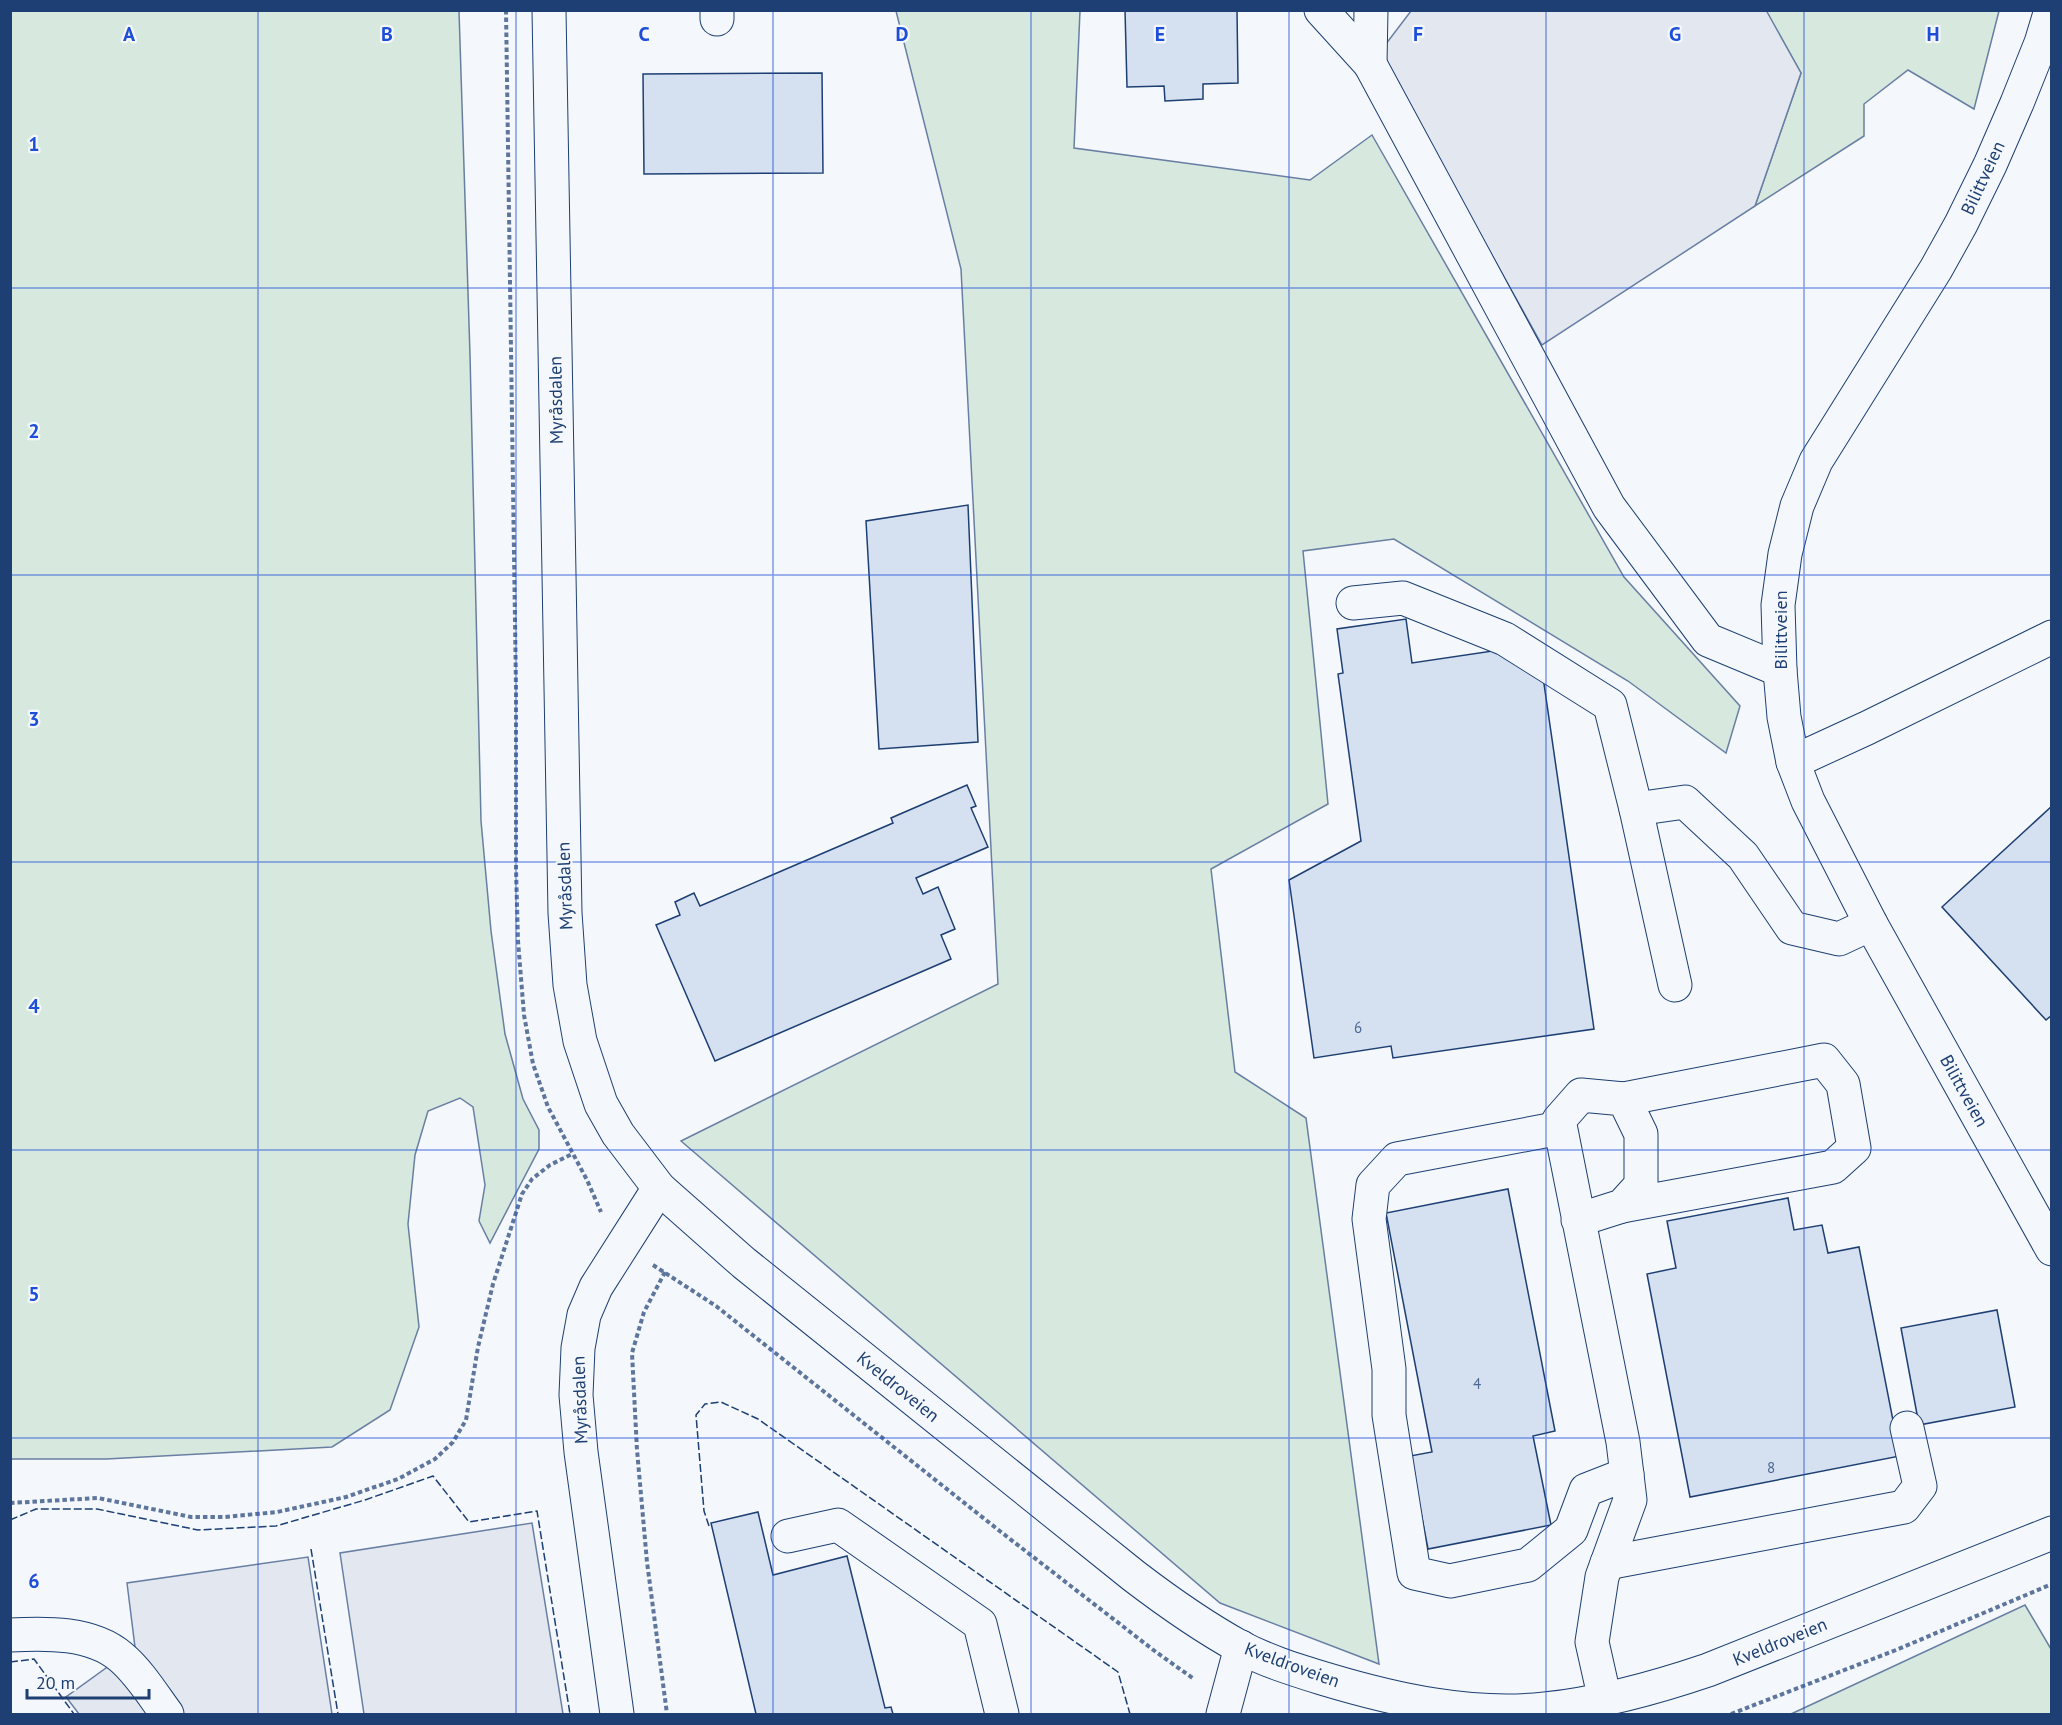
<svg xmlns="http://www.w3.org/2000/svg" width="2062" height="1725" font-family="'PT Sans',sans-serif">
  <rect width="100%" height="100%" fill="#f4f7fb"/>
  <g fill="#d7e8df" stroke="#687fa3" stroke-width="1.5">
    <polygon points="11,10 459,11 470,355 481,821 491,931 505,1034 523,1099 539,1130 539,1149 490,1243 479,1221 485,1185 473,1107 460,1098 428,1111 415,1155 408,1224 419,1327 390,1410 332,1447 106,1459 11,1459"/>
    <polygon points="896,11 1080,11 1074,148 1310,180 1372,135 1624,577 1740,706 1726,753 1628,681 1394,539 1303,551 1328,804 1211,869 1235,1072 1306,1118 1379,1664 1220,1603 681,1141 998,984 961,269"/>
    <polygon points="1766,11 1999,11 1974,109 1908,70 1864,104 1864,136 1755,206 1801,73"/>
    <polygon points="2025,1605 2051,1649 2051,1714 1791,1714"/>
  </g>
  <g fill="#e3e8f0" stroke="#687fa3" stroke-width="1.5">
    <polygon points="1766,10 1801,73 1755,206 1542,345 1379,53 1411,11"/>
    <polygon points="532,1523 563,1714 364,1714 340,1553"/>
    <polygon points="308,1557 332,1714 79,1714 66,1697 135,1647 127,1583"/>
  </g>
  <g fill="#d5e0f0" stroke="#1d3f73" stroke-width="1.5">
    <polygon points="1125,10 1237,10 1238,83 1203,84 1203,99 1165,101 1164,86 1127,87"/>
    <polygon points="822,73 823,173 644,174 643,74"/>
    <polygon points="968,505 978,742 879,749 866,521"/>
    <polygon points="1406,619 1412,663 1506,649 1543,677 1594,1029 1393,1058 1391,1046 1314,1058 1289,880 1361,841 1338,674 1343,673 1337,629"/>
    <polygon points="967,785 976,806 971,808 988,847 916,878 923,894 938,887 955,929 941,935 951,959 715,1061 656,925 680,915 675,902 694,893 700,906 893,823 891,818"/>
    <polygon points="2052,806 2052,1015 2046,1020 1942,907"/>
    <polygon points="1508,1189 1555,1431 1533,1436 1551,1525 1428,1549 1410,1456 1432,1452 1386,1213"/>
    <polygon points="1788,1198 1794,1230 1822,1225 1828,1253 1859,1247 1900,1456 1690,1497 1647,1274 1676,1268 1667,1221"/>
    <polygon points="1997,1310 2015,1407 1919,1425 1901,1328"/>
    <polygon points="758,1512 773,1575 847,1556 885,1708 891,1707 893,1714 756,1714 711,1523"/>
  </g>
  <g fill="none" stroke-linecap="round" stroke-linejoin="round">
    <defs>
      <g id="minor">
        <path d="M549,10L565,913L570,985L580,1041L601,1104L618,1134L659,1188L744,1263L1134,1576C1168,1602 1202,1626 1240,1647C1266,1661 1296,1670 1325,1679C1395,1700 1471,1717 1545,1709C1601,1703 1655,1688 1708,1670L2052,1533"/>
        <polyline points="717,10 717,19"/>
        <polyline points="1321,10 1370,64 1609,507 1708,640 1780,670"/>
        <polyline points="2051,10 2041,43 2017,103 1990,165 1961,224 1936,269 1816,461 1797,506 1785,554 1778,605 1780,670 1784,717 1793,762 1808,801 1871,924 2052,1249"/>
        <polyline points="1370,64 1371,10"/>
        <polyline points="1353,603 1403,598 1505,639 1610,705 1636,809 1675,985"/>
        <polyline points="1793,762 1867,728 2052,637"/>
        <polyline points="1636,809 1685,802 1743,856 1792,928 1839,939 1871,924"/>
        <polyline points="1560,1128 1397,1159 1373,1185 1369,1219 1389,1369 1389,1415 1414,1573 1450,1581 1528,1565 1571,1530 1586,1490 1627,1474"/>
        <polyline points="1622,1206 1833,1167 1854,1148 1843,1084 1824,1060 1624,1099"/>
        <polyline points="1578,1220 1622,1206 1641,1185 1641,1134 1624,1099 1581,1095 1559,1120 1623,1442 1630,1500 1602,1577 1592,1642 1605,1700"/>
        <polyline points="788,1536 838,1525 980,1624 1002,1714"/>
        <polyline points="1607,1563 1904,1507 1920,1486 1907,1428"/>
        <path d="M10,1635C46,1633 92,1632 121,1657C139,1672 153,1695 167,1714"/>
        <polyline points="617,1714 581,1452 576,1395 578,1348 584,1315 596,1287 659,1188"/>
        <polyline points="1223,1714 1241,1647"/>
      </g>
    </defs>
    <use href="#minor" stroke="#1d3f73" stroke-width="35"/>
    <g stroke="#5e769c" stroke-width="4" stroke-dasharray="4.5 3" stroke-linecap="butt">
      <polyline points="506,10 516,689 516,869 518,941 524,1015 533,1064 548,1107 587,1180 601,1212"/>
      <polyline points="653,1265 716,1306 1001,1532 1156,1652 1194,1679"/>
      <polyline points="665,1272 644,1312 632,1353 637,1450 647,1562 667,1714"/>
      <polyline points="10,1503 98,1498 191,1517 225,1517 277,1512 346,1497 398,1479 435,1459 453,1442 466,1420 478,1347 493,1284 522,1194 532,1179 550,1165 572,1154"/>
      <polyline points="1731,1714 1896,1650 2052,1584"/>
    </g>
    <use href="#minor" stroke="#f4f7fb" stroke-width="33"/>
    <g stroke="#1d3f73" stroke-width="1.5" stroke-dasharray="8 3" stroke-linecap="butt">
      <polyline points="10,1520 36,1509 97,1509 198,1530 276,1526 365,1500 433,1476 469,1522 537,1511 570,1714"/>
      <polyline points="709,1526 704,1511 696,1415 705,1404 721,1402 758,1419 1118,1672 1130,1714"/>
      <polyline points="311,1549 338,1714"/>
      <polyline points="10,1662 34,1659 74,1714"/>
    </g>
  </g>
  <path fill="none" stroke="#1d4ed8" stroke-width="1.5" stroke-opacity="0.55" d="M258,10V1714M516,10V1714M773,10V1714M1031,10V1714M1289,10V1714M1546,10V1714M1804,10V1714M10,288H2052M10,575H2052M10,862H2052M10,1150H2052M10,1438H2052"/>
  <g text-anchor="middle" stroke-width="4.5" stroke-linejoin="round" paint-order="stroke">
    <g font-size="15" fill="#4b6792">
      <text x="1358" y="1033">6</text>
      <text x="1477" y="1389">4</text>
      <text x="1771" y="1473">8</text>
    </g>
    <g font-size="18" fill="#1d3f73" stroke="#f4f7fb">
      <text transform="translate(1983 178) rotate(-65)" y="6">Bilittveien</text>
      <text transform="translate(556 400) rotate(-91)" y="6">Myråsdalen</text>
      <text transform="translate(1781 630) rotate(-90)" y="6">Bilittveien</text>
      <text transform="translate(565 886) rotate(-92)" y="6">Myråsdalen</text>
      <text transform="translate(1964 1091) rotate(61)" y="6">Bilittveien</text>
      <text transform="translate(898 1387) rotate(39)" y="6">Kveldroveien</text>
      <text transform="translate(580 1400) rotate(-92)" y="6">Myråsdalen</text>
      <text transform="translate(1780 1642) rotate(-22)" y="6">Kveldroveien</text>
      <text transform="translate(1292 1665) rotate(20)" y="6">Kveldroveien</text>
    </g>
  </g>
  <g font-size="20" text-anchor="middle" font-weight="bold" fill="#1d4ed8" stroke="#f4f7fb" stroke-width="4.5" stroke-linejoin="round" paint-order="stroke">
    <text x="129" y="41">A</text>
    <text x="387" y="41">B</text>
    <text x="644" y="41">C</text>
    <text x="902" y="41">D</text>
    <text x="1160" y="41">E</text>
    <text x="1418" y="41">F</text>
    <text x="1675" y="41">G</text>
    <text x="1933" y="41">H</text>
    <text x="34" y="151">1</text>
    <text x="34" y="438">2</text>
    <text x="34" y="726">3</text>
    <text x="34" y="1013">4</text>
    <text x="34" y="1301">5</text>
    <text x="34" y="1588">6</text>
  </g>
  <rect width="2062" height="1725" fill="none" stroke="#1d3f73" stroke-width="24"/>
  <path d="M27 1689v9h122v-9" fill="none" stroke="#1d3f73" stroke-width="3"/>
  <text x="36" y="1689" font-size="18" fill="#1d3f73" stroke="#f4f7fb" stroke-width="4.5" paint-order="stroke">20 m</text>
</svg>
